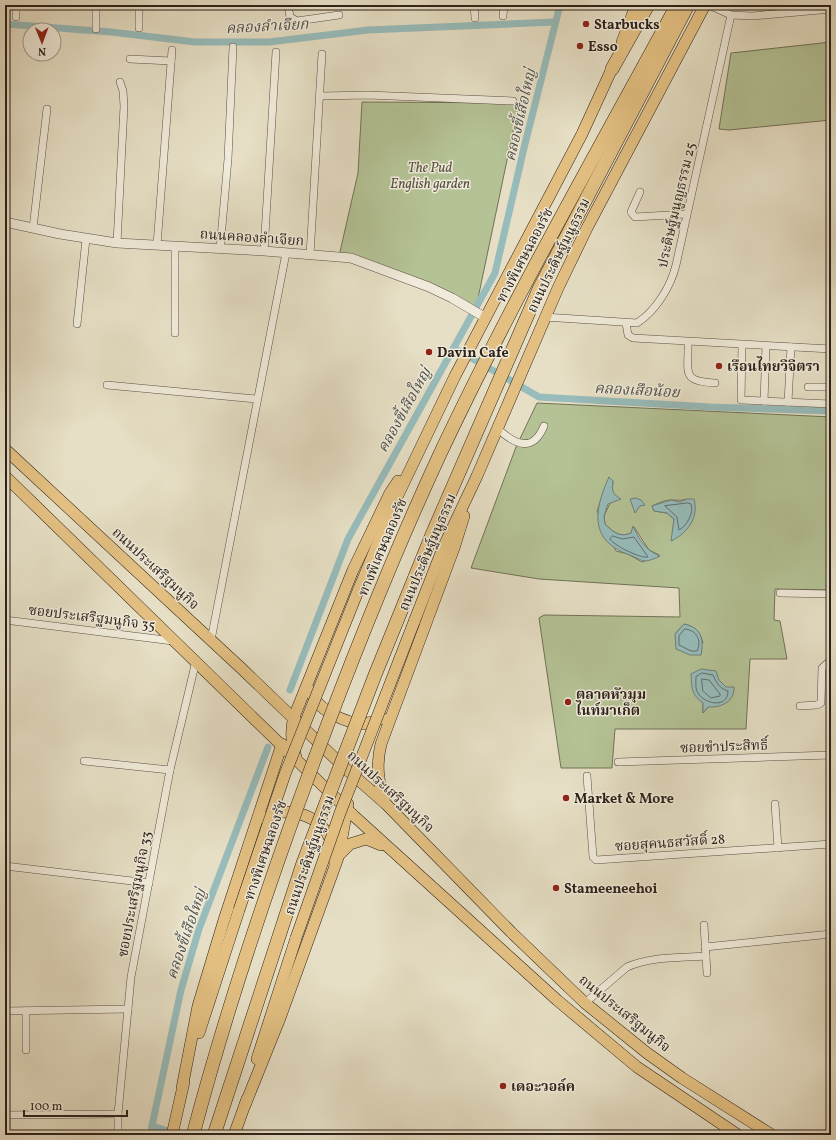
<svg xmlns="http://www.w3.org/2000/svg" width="836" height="1140" font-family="Vollkorn,'Noto Serif Thai',serif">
  <rect width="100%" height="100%" fill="#e6dfc5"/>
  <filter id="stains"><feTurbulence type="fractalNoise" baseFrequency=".005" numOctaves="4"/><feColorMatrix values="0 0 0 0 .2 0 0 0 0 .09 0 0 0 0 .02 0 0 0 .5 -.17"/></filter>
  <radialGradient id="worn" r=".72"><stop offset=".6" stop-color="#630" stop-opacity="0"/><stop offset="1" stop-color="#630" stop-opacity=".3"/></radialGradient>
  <g fill="#b4c295" stroke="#707258" fill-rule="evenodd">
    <polygon points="831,42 831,120 729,130 719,129 731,53"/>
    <polygon points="362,102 519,103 476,308 339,256 358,173"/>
    <path d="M537,403L831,417V590L775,589L774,620L780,621L787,659H750L746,729H615L612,768H561L539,618L544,615L680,617L679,588L539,579L471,568L516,447ZM609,478L613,481L612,491L614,495L604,516L605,524C613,532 620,538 631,533L634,527L649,550L659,555L642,562L628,554L616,551L597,511ZM687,499L672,541L674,519L667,513L654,511L652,506C658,503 665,500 671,500C678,500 681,501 687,499ZM684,624C696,627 700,632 703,643L675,634ZM719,680L726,687L703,713V703Z"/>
  </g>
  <g fill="#97bcbb" stroke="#6d7e7b">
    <path d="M609,477L613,481C612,491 612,494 621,499L608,504L604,516L605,524C613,532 620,538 631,533L633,526C639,539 646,551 660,556C641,565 644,560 627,554C588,539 595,508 609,477Z"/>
    <polygon points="636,498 641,500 645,505 640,506 635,513 630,499"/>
    <path d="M687,499H694C699,517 688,533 671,541L674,519L667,513L654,511L652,506L671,500L680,502Z"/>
    <path d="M684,624C702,628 704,639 701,655H690L676,649L675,634Z"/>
    <path d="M701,669L716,671L719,680L726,687H734C735,702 720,708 708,707L703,713V703C691,694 692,689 691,674Z"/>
  </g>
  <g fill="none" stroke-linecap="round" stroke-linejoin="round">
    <g stroke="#626e6b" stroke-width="1">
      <path d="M688,503L691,504C694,513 687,526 679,530L677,517L665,506Z"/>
      <path d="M613,536L622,539L634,537L648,557C642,559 614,546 610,539Z"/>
      <path d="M685,629C697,630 702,641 697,651H691L679,645V636Z"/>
      <path d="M702,673L713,675C716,682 720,689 728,691C728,709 704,704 698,693C695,689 696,682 696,677Z"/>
      <polygon points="702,679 709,680 720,694 720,696 711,698 703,691"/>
    </g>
    <g stroke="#97bcbb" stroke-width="7">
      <polyline points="5,24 111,32 195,42 269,42 368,30 555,22"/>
      <polyline points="454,348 539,397 710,407 831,411"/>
      <polyline points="290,690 348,539 495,273 524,148 560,5"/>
      <polyline points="152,1126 182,1135"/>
      <polyline points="150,1135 181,990 199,929 268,747"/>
    </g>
    <defs>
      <g id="minor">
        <polyline points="96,5 96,29"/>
        <polyline points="139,5 139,28"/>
        <polyline points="288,5 290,17 297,21 339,15"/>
        <polyline points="474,5 475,18"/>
        <polyline points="709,5 731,15 752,16 831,9"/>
        <polyline points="503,16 504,5"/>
        <polyline points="16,17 16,5"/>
        <polyline points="130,59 171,61"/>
        <polyline points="320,96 368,95 513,101"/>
        <polyline points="640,192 631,212 635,217 686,214"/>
        <polyline points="33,228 47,109"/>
        <polyline points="117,243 124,106 123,91 120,82"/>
        <polyline points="157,245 172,50"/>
        <polyline points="175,247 175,333"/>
        <polyline points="220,249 228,159 233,47"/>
        <polyline points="264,251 276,52"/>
        <polyline points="310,255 322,54"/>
        <path d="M544,317L637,323C656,311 671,286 676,265L731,15"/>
        <polyline points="626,323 628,335 633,338 831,349"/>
        <polyline points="77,324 86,239"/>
        <path d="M688,342C689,373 680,381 715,383"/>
        <polyline points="742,345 741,400 831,404"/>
        <polyline points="107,385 257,399"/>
        <polyline points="808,387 831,387"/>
        <polyline points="764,401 766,346"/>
        <polyline points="788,402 791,347"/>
        <path d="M497,428C515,445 533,453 544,426"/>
        <polyline points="780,593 831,594"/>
        <polyline points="5,620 173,641"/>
        <polyline points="211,640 286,253"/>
        <polyline points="831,651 831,653"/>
        <polyline points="800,706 817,705 821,703 822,668 831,660"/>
        <polyline points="84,761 170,770"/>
        <polyline points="618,762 831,755"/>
        <polyline points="587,776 593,857 596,860 831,844"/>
        <polyline points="775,804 778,848"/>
        <polyline points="5,866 149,883"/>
        <polyline points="704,925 707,973"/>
        <polyline points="705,947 831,934"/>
        <path d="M585,1003L627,967C651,956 681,958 706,956"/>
        <polyline points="5,1011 128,1009"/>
        <polyline points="26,1050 26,1011"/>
        <polyline points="5,1115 118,1114"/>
        <polyline points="118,1135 118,1114 131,977 170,770 196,661"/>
      </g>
      <polyline id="tertiary" points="5,222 60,234 117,243 264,251 351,258 429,287 452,298 486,318"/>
      <g id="primary">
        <polyline points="622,42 636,5"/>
        <polyline points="5,449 241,668 345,768 386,804 511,932 585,1003 647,1053 682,1078 772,1135"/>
        <polyline points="5,476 354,816 557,1000 637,1067 738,1135"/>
        <polyline points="358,591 397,497 455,376 582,134 615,62"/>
        <polyline points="414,622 443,548 477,476 558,288 587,228 705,5"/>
        <path d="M311,691C316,710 349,726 368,723C373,722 378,720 382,718"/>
        <path d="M296,757C291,743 290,731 294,717L353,570L390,493L398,481"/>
        <path d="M385,803C378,782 376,765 381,744L454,548L464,516"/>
        <path d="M265,819C285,804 319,815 329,837C334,845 334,855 335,864"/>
        <polyline points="339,854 348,804"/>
        <polyline points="199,1033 239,910"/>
        <polyline points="257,1059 296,938"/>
        <polyline points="182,1088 198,1006 224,920 282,744"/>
        <polyline points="245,1105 280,1018 339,855 350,844 366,839 381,845"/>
        <polyline points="172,1135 184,1082"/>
        <polyline points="234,1135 247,1099"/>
      </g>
      <polyline id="motorway" points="612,69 648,5"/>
    </defs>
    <use href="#minor" stroke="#5b5046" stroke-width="8"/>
    <use href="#tertiary" stroke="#5b5046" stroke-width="10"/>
    <use href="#primary" stroke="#2d211b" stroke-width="12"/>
    <use href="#motorway" stroke="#2d211b" stroke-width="14"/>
    <use href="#minor" stroke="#efead9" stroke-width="7"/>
    <use href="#tertiary" stroke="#efead9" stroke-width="9"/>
    <use href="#primary" stroke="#e3c082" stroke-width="11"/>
    <use href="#motorway" stroke="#e3c082" stroke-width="13"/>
    <defs>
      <g id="primary-bridge">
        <polyline points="239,910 285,774 358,591"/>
        <polyline points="296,938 340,813 414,622"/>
      </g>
      <g id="motorway-bridge">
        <path d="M193,1135C227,1007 269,882 315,758C353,656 394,553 440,454C512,301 596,154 677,5"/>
        <polyline points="214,1135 303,863 375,675 434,530 539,289 688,5"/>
      </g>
    </defs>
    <use href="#primary-bridge" stroke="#2d211b" stroke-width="12" stroke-linecap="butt"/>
    <use href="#motorway-bridge" stroke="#2d211b" stroke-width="14" stroke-linecap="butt"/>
    <use href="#primary-bridge" stroke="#e3c082" stroke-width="11"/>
    <use href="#motorway-bridge" stroke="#e3c082" stroke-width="13"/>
  </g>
  <g fill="#8f2418" stroke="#efead9" stroke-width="1.5">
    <circle cx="586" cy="24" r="4"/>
    <circle cx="580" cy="46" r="4"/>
    <circle cx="429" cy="352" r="4"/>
    <circle cx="719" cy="366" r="4"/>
    <circle cx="568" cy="702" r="4"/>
    <circle cx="566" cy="798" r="4"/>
    <circle cx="556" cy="888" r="4"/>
    <circle cx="503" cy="1086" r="4"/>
  </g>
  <g text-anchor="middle" stroke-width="3" stroke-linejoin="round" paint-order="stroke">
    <g font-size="14" font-weight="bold" fill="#2d211b" stroke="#efead9" text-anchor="start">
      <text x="594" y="29">Starbucks</text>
      <text x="588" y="51">Esso</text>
      <text x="437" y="357">Davin Cafe</text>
      <text x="727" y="371">เรือนไทยวิจิตรา</text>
      <text x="576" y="699">ตลาดหัวมุม<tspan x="576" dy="16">ไนท์มาเก็ต</tspan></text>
      <text x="574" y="803">Market &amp; More</text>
      <text x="564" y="893">Stameeneehoi</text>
      <text x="511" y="1091">เดอะวอล์ค</text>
    </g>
    <g font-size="14" font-style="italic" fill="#565140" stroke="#efead9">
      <text x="430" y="172">The Pud<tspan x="430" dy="16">English garden</tspan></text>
    </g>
    <g font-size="14" fill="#2d211b" stroke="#efead9">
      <text transform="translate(676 205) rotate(-77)" y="5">ประดิษฐ์มนูญธรรม 25</text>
      <text transform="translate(252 237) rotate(4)" y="5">ถนนคลองลำเจียก</text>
      <text transform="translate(524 255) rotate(-62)" y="5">ทางพิเศษฉลองรัช</text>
      <text transform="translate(558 255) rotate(-64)" y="5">ถนนประดิษฐ์มนูธรรม</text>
      <text transform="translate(382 547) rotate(-67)" y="5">ทางพิเศษฉลองรัช</text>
      <text transform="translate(427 552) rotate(-67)" y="5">ถนนประดิษฐ์มนูธรรม</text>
      <text transform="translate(156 568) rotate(43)" y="5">ถนนประเสริฐมนูกิจ</text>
      <text transform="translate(92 617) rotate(7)" y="5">ซอยประเสริฐมนูกิจ 35</text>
      <text transform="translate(724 746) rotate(-2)" y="5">ซอยขำประสิทธิ์</text>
      <text transform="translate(391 791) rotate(43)" y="5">ถนนประเสริฐมนูกิจ</text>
      <text transform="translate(670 842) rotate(-4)" y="5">ซอยสุคนธสวัสดิ์ 28</text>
      <text transform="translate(265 850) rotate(-71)" y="5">ทางพิเศษฉลองรัช</text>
      <text transform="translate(309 855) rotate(-71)" y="5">ถนนประดิษฐ์มนูธรรม</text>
      <text transform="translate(134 894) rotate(-79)" y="5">ซอยประเสริฐมนูกิจ 33</text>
      <text transform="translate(625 1013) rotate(39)" y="5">ถนนประเสริฐมนูกิจ</text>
    </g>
    <g font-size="15" font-style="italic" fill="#4d504b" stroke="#efead9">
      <text transform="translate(267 26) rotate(-3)" y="5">คลองลำเจียก</text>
      <text transform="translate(520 115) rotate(-77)" y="5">คลองขี้เสือใหญ่</text>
      <text transform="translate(637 390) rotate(3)" y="5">คลองเสือน้อย</text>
      <text transform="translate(404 410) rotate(-61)" y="5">คลองขี้เสือใหญ่</text>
      <text transform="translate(186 934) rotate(-71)" y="5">คลองขี้เสือใหญ่</text>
    </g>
  </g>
  <rect width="836" height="1140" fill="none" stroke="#e6dfc5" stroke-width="20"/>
  <rect x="6" y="6" width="824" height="1128" fill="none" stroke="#2d211b" stroke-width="2"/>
  <rect x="10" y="10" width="816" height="1120" fill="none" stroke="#2d211b"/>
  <g transform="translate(42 42) rotate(179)"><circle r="19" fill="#efead9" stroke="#a19a8d"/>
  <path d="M0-3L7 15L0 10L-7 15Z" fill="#8f2418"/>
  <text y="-6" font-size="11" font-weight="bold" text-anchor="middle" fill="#2d211b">N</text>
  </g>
  <path d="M24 1110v6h103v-6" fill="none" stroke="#2d211b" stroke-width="2"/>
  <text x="30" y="1110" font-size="12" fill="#2d211b" stroke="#efead9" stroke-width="3" paint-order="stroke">100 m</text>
  <rect width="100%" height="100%" filter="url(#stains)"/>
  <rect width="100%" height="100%" fill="url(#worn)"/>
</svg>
